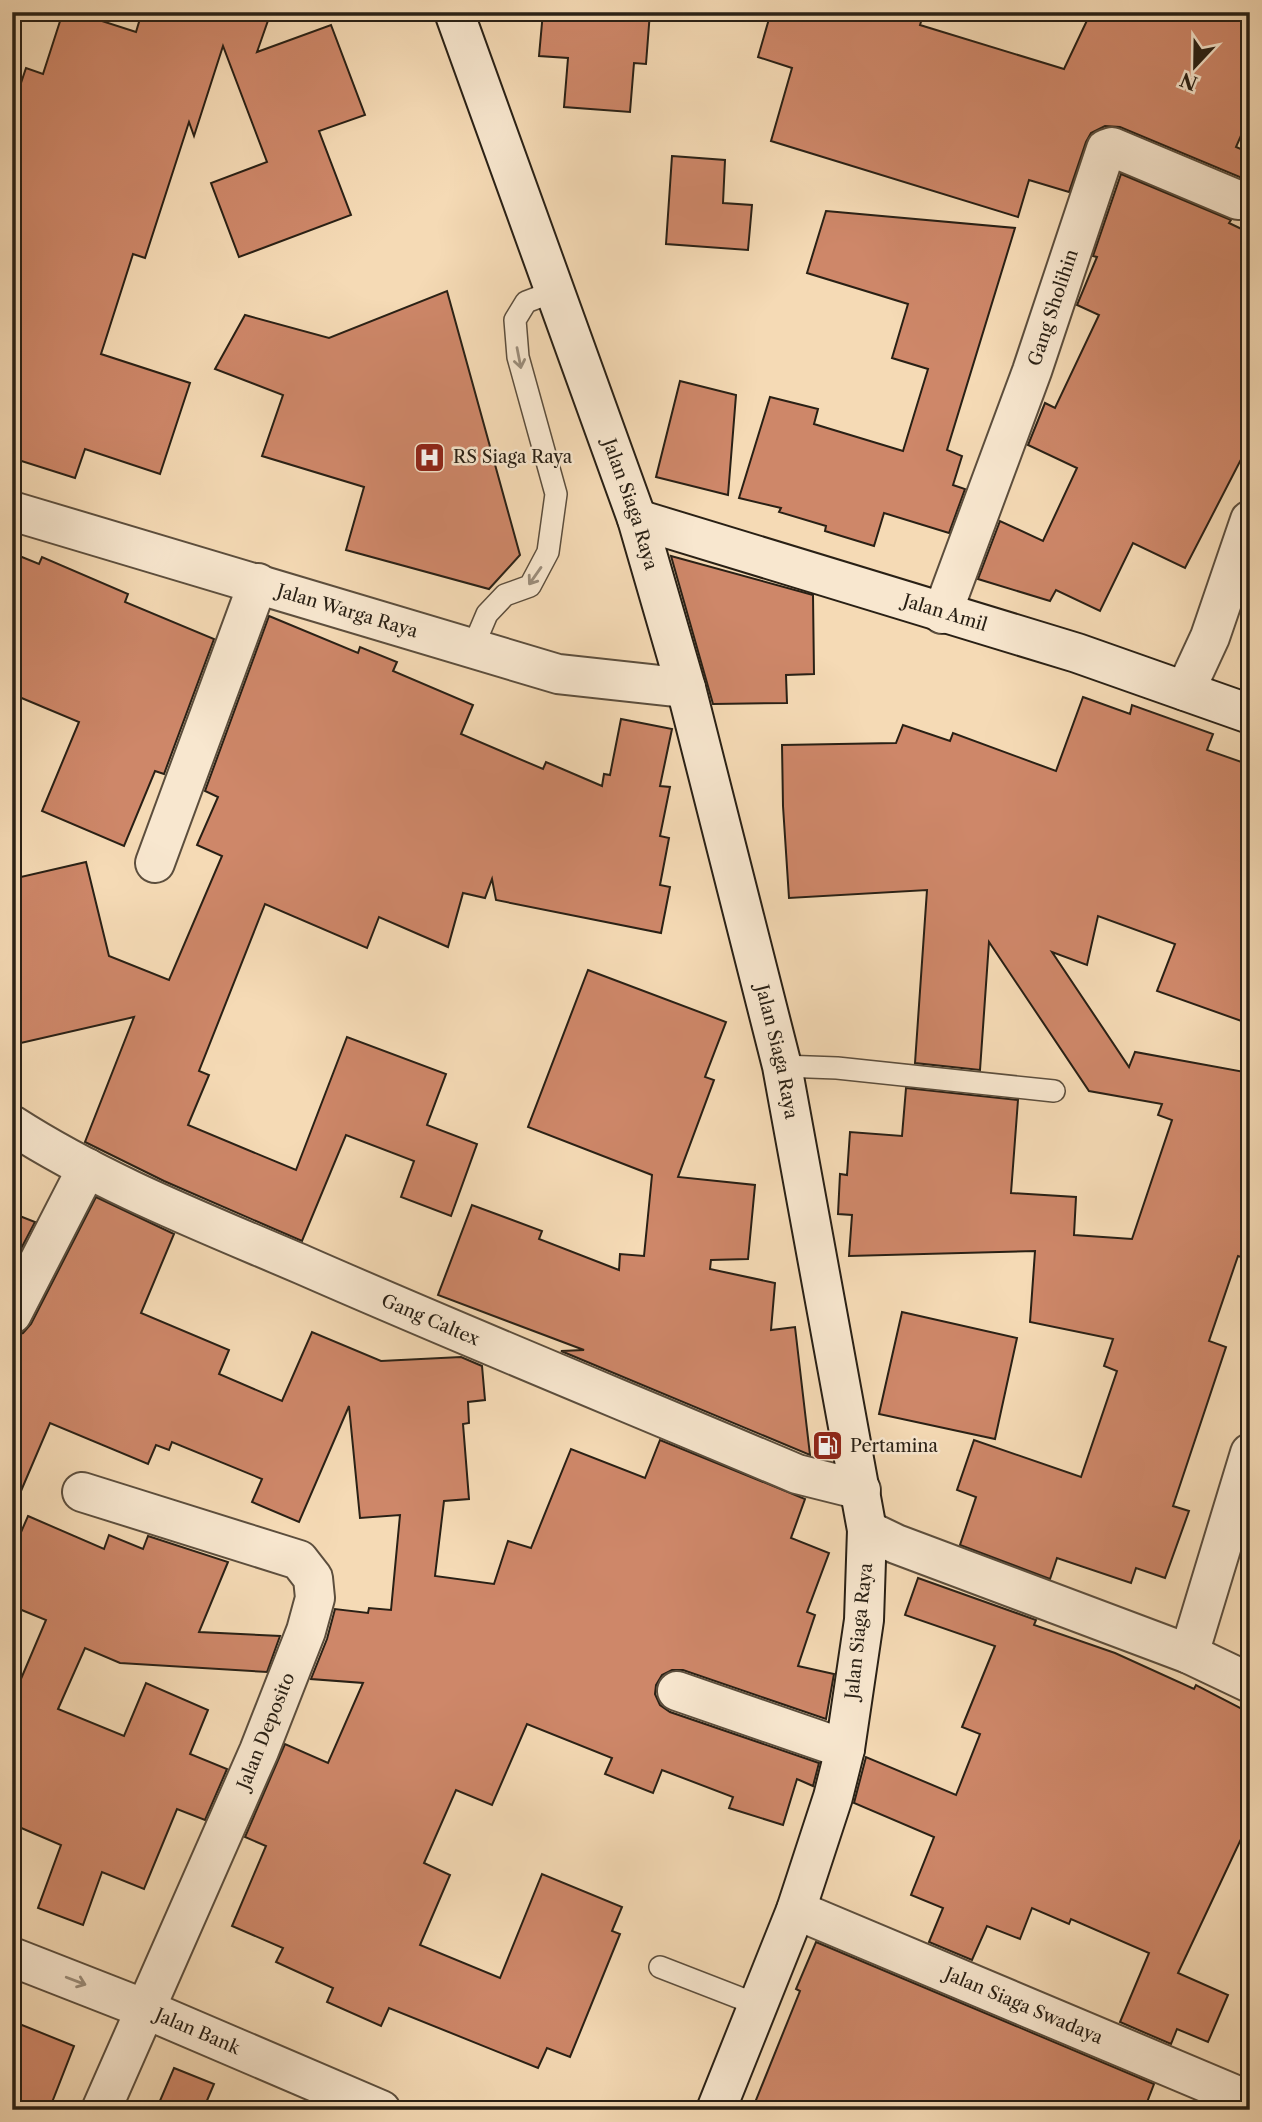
<svg xmlns="http://www.w3.org/2000/svg" width="1262" height="2122" font-family="'Libre Caslon Text',serif">
  <rect width="100%" height="100%" fill="#f5dab5"/>
  <filter id="stains"><feTurbulence type="fractalNoise" baseFrequency=".00286" numOctaves="4"/><feColorMatrix values="0 0 0 0 .2 0 0 0 0 .09 0 0 0 0 .02 0 0 0 .5 -.17"/></filter>
  <radialGradient id="worn" r=".72"><stop offset=".6" stop-color="#630" stop-opacity="0"/><stop offset="1" stop-color="#630" stop-opacity=".3"/></radialGradient>
  <g fill="#ce8769" stroke="#292015" stroke-width="2">
    <polygon points="63,12 74,12 136,32 142,12 271,12 257,52 331,25 365,115 319,131 351,215 239,257 211,183 267,162 223,46 194,136 189,122 145,258 133,254 101,354 190,383 160,474 85,449 75,478 12,458 12,110 26,68 43,74"/>
    <polygon points="543,12 650,12 646,64 634,63 630,112 564,107 568,58 539,56"/>
    <polygon points="771,12 924,12 920,25 1064,69 1091,12 1250,12 1250,115 1236,147 1250,153 1250,170 1247,177 1242,178 1120,127 1105,126 1091,133 1086,142 1069,192 1029,180 1018,217 771,141 792,68 758,57"/>
    <polygon points="672,156 725,160 723,203 752,205 748,250 666,244"/>
    <polygon points="1121,174 1231,220 1229,223 1250,233 1250,442 1185,568 1133,543 1100,611 1056,590 1050,601 978,579 1000,521 1043,541 1077,468 1028,445 1045,403 1055,408 1099,315 1077,305 1097,257 1093,256"/>
    <polygon points="826,211 1015,228 947,450 962,456 953,485 965,489 949,533 884,513 874,546 825,531 826,526 779,512 781,508 739,498 770,397 818,409 814,424 903,451 928,369 892,358 908,304 807,273"/>
    <polygon points="447,291 520,555 489,589 346,550 364,487 262,456 283,395 215,369 245,315 329,338"/>
    <polygon points="680,381 736,395 728,495 656,477"/>
    <polygon points="12,553 39,564 42,557 128,594 125,602 214,639 164,774 155,771 124,846 42,811 79,722 12,694"/>
    <polygon points="671,556 813,595 814,674 786,675 787,703 713,704"/>
    <polygon points="269,616 358,653 360,647 397,662 393,671 473,705 461,734 543,769 546,762 602,786 604,774 610,775 621,719 672,729 660,786 670,787 660,836 669,838 660,885 670,887 661,933 496,900 492,879 485,898 463,893 448,947 379,917 367,948 265,904 199,1071 209,1075 188,1125 296,1170 347,1037 446,1074 427,1125 477,1144 451,1216 401,1197 414,1161 346,1135 302,1241 164,1181 85,1142 134,1017 12,1045 12,879 86,862 109,956 169,980 222,856 197,845 218,797 205,791"/>
    <polygon points="1083,697 1130,714 1132,705 1213,734 1207,750 1250,765 1250,1024 1157,991 1175,944 1098,916 1087,965 1052,952 1129,1067 1135,1052 1250,1073 1250,1260 1238,1256 1209,1341 1226,1347 1173,1506 1189,1511 1165,1578 1136,1568 1131,1583 1057,1558 1050,1579 960,1545 976,1497 957,1490 974,1440 1081,1477 1117,1371 1104,1366 1113,1339 1030,1322 1035,1251 849,1256 852,1215 838,1214 840,1174 847,1175 850,1132 902,1136 906,1088 1018,1100 1011,1193 1076,1197 1074,1235 1132,1239 1172,1120 1158,1115 1162,1104 1089,1091 989,942 980,1070 915,1063 927,890 789,898 783,806 782,745 896,743 903,725 950,741 953,733 1056,771"/>
    <polygon points="588,970 726,1022 705,1077 714,1080 678,1177 755,1185 748,1259 711,1260 710,1269 775,1283 771,1330 795,1327 810,1455 561,1351 584,1350 438,1295 472,1205 542,1231 539,1239 619,1270 620,1254 644,1256 652,1175 528,1127"/>
    <polygon points="96,1197 174,1234 141,1313 229,1350 219,1374 282,1401 312,1332 381,1361 461,1357 482,1366 485,1400 468,1402 469,1423 463,1424 469,1499 444,1501 435,1576 494,1584 508,1541 531,1548 571,1449 645,1478 660,1440 805,1499 791,1538 829,1553 807,1612 815,1615 798,1666 834,1674 826,1719 683,1670 672,1670 662,1675 656,1685 655,1694 660,1705 670,1712 819,1763 813,1786 797,1779 783,1825 729,1808 733,1797 662,1770 653,1793 605,1774 612,1758 527,1724 492,1805 456,1790 424,1863 450,1875 420,1945 500,1978 542,1874 622,1907 612,1931 620,1934 570,2057 547,2048 538,2068 389,2008 381,2026 327,2002 333,1988 276,1962 283,1948 232,1926 266,1846 245,1837 285,1744 328,1763 363,1683 311,1679 327,1639 335,1609 368,1613 369,1608 391,1610 400,1515 360,1518 349,1406 299,1522 252,1502 262,1479 172,1442 169,1450 156,1445 148,1464 50,1423 12,1512 12,1336 23,1333 31,1324"/>
    <polygon points="12,1213 35,1222 12,1266"/>
    <polygon points="902,1312 1017,1338 995,1439 879,1414"/>
    <polygon points="28,1516 104,1549 109,1535 143,1549 148,1536 228,1562 199,1632 280,1636 267,1672 120,1663 85,1648 58,1709 124,1736 146,1683 208,1710 190,1754 227,1769 205,1820 177,1809 144,1889 102,1872 83,1925 38,1908 61,1845 12,1824 12,1700 46,1620 12,1606 12,1553"/>
    <polygon points="918,1578 1036,1620 1034,1625 1115,1653 1194,1689 1196,1685 1250,1713 1250,1820 1178,1973 1228,1995 1208,2042 1177,2029 1171,2044 1120,2022 1149,1953 1071,1919 1069,1924 1032,1908 1020,1939 987,1926 972,1960 929,1942 943,1908 911,1895 934,1837 854,1803 866,1757 956,1795 980,1734 962,1727 995,1646 905,1615"/>
    <polygon points="816,1942 1154,2084 1144,2110 752,2110 800,1991 796,1989"/>
    <polygon points="12,2021 74,2046 49,2110 12,2110"/>
    <polygon points="174,2068 214,2084 203,2110 156,2110"/>
  </g>
  <g fill="none" stroke-linecap="round" stroke-linejoin="round">
    <defs>
      <g id="lane">
        <polyline points="473,647 487,614 505,595 530,586 548,552 556,494 518,357 515,320 526,302 555,291"/>
        <polyline points="782,1066 837,1068 1054,1091"/>
        <polyline points="660,1967 758,2005"/>
      </g>
      <g id="street">
        <path id="s1" d="M12,511L558,674L686,688"/>
        <path id="s2" d="M942,614L1032,371L1106,149L1112,147L1238,200L1250,199"/>
        <polyline points="1185,691 1210,637 1250,520"/>
        <polyline points="155,863 258,583"/>
        <path id="s3" d="M12,1125C102,1183 205,1223 303,1265C467,1337 632,1404 797,1474L861,1490"/>
        <polyline points="12,1314 87,1168"/>
        <polyline points="82,1492 299,1560 313,1578 315,1598 306,1631 259,1751 101,2110"/>
        <polyline points="867,1530 896,1544 1189,1654 1250,1683"/>
        <polyline points="1189,1654 1250,1453"/>
        <polyline points="677,1691 845,1749"/>
        <path id="s4" d="M796,1910L1250,2101"/>
        <path id="s5" d="M12,1957L145,2009L381,2110"/>
      </g>
      <g id="secondary">
        <path id="s6" d="M454,12L637,519L686,688L782,1066L867,1530L864,1620L845,1749L833,1797L796,1910L716,2110"/>
        <path id="s7" d="M637,519L1077,653L1250,714"/>
      </g>
    </defs>
    <use href="#lane" stroke="#5c4e3d" stroke-width="24"/>
    <use href="#street" stroke="#5c4e3d" stroke-width="42"/>
    <use href="#secondary" stroke="#292015" stroke-width="42"/>
    <use href="#lane" stroke="#f8e7cf" stroke-width="21"/>
    <use href="#street" stroke="#f8e7cf" stroke-width="38"/>
    <use href="#secondary" stroke="#f8e7cf" stroke-width="38"/>
  </g>
  <defs><path id="oneway-shaft" d="M-6 0H5M1.5-3L5.5 0L1.5 3" fill="none" stroke-width="1.6" stroke-linecap="round" stroke-linejoin="round" transform="scale(1.75)"/></defs>
  <g stroke="#9b8d7b">
    <use href="#oneway-shaft" transform="translate(519 358) rotate(79)"/>
    <use href="#oneway-shaft" transform="translate(535 576) rotate(125)"/>
    <use href="#oneway-shaft" transform="translate(76 1981) rotate(21)"/>
  </g>
  <defs>
    <symbol id="hospital-square" viewBox="-11 -11 22 22"><rect x="-9" y="-9" width="18" height="18" rx="4" fill="#8f2418" stroke="#f8e7cf"/><path d="M-5-5h3v3.5h4V-5h3V5h-3V1.5h-4V5h-3Z" fill="#fff"/></symbol>
    <symbol id="fuel-square" viewBox="-11 -11 22 22"><rect x="-9" y="-9" width="18" height="18" rx="4" fill="#8f2418" stroke="#f8e7cf"/><path d="M-5.5-6h7V0h2V4h1.3V-2.5L3-4.5l.8-.8L6-3V5H2.5V1h-1V6h-7ZM-4.2-4.7v3.2H.2V-4.7Z" fill="#fff"/></symbol>
  </defs>
  <g fill-rule="evenodd">
    <use href="#hospital-square" x="412" y="440" width="35" height="35"/>
    <use href="#fuel-square" x="810" y="1428" width="35" height="35"/>
  </g>
  <g text-anchor="middle" stroke-width="5" stroke-linejoin="round" paint-order="stroke">
    <g font-size="18" fill="#292015" stroke="#f8e7cf">
      <text dy="6" stroke="none"><textPath href="#s2" startOffset="326">Gang Sholihin</textPath></text>
      <text dy="6" stroke="none"><textPath href="#s6" startOffset="523">Jalan Siaga Raya</textPath></text>
      <text dy="6" stroke="none"><textPath href="#s1" startOffset="350">Jalan Warga Raya</textPath></text>
      <text dy="6" stroke="none"><textPath href="#s7" startOffset="322">Jalan Amil</textPath></text>
      <text dy="6" stroke="none"><textPath href="#s6" startOffset="1090">Jalan Siaga Raya</textPath></text>
      <text dy="6" stroke="none"><textPath href="#s3" startOffset="462">Gang Caltex</textPath></text>
      <text transform="translate(859 1631) rotate(-84)" y="6">Jalan Siaga Raya</text>
      <text transform="translate(266 1731) rotate(-68)" y="6">Jalan Deposito</text>
      <text dy="6" stroke="none"><textPath href="#s4" startOffset="247">Jalan Siaga Swadaya</textPath></text>
      <text dy="6" stroke="none"><textPath href="#s5" startOffset="200">Jalan Bank</textPath></text>
    </g>
    <g font-size="18" fill="#292015" stroke="#f8e7cf" text-anchor="start">
      <text x="453" y="463">RS Siaga Raya</text>
      <text x="850" y="1452">Pertamina</text>
    </g>
  </g>
  <rect width="1262" height="2122" fill="none" stroke="#f5dab5" stroke-width="42"/>
  <rect x="14" y="14" width="1234" height="2094" fill="none" stroke="#292015" stroke-width="3.5"/>
  <rect x="21" y="21" width="1220" height="2080" fill="none" stroke="#292015" stroke-width="2"/>
  <g transform="translate(1195 66) rotate(202)" stroke="#f8e7cf" stroke-width="5" paint-order="stroke">
  <path d="M0-5L12 26L0 18L-12 26Z" fill="#292015"/>
  <text y="-10" font-size="19" font-weight="bold" text-anchor="middle" fill="#292015">N</text>
  </g>
  <rect width="100%" height="100%" filter="url(#stains)"/>
  <rect width="100%" height="100%" fill="url(#worn)"/>
</svg>
